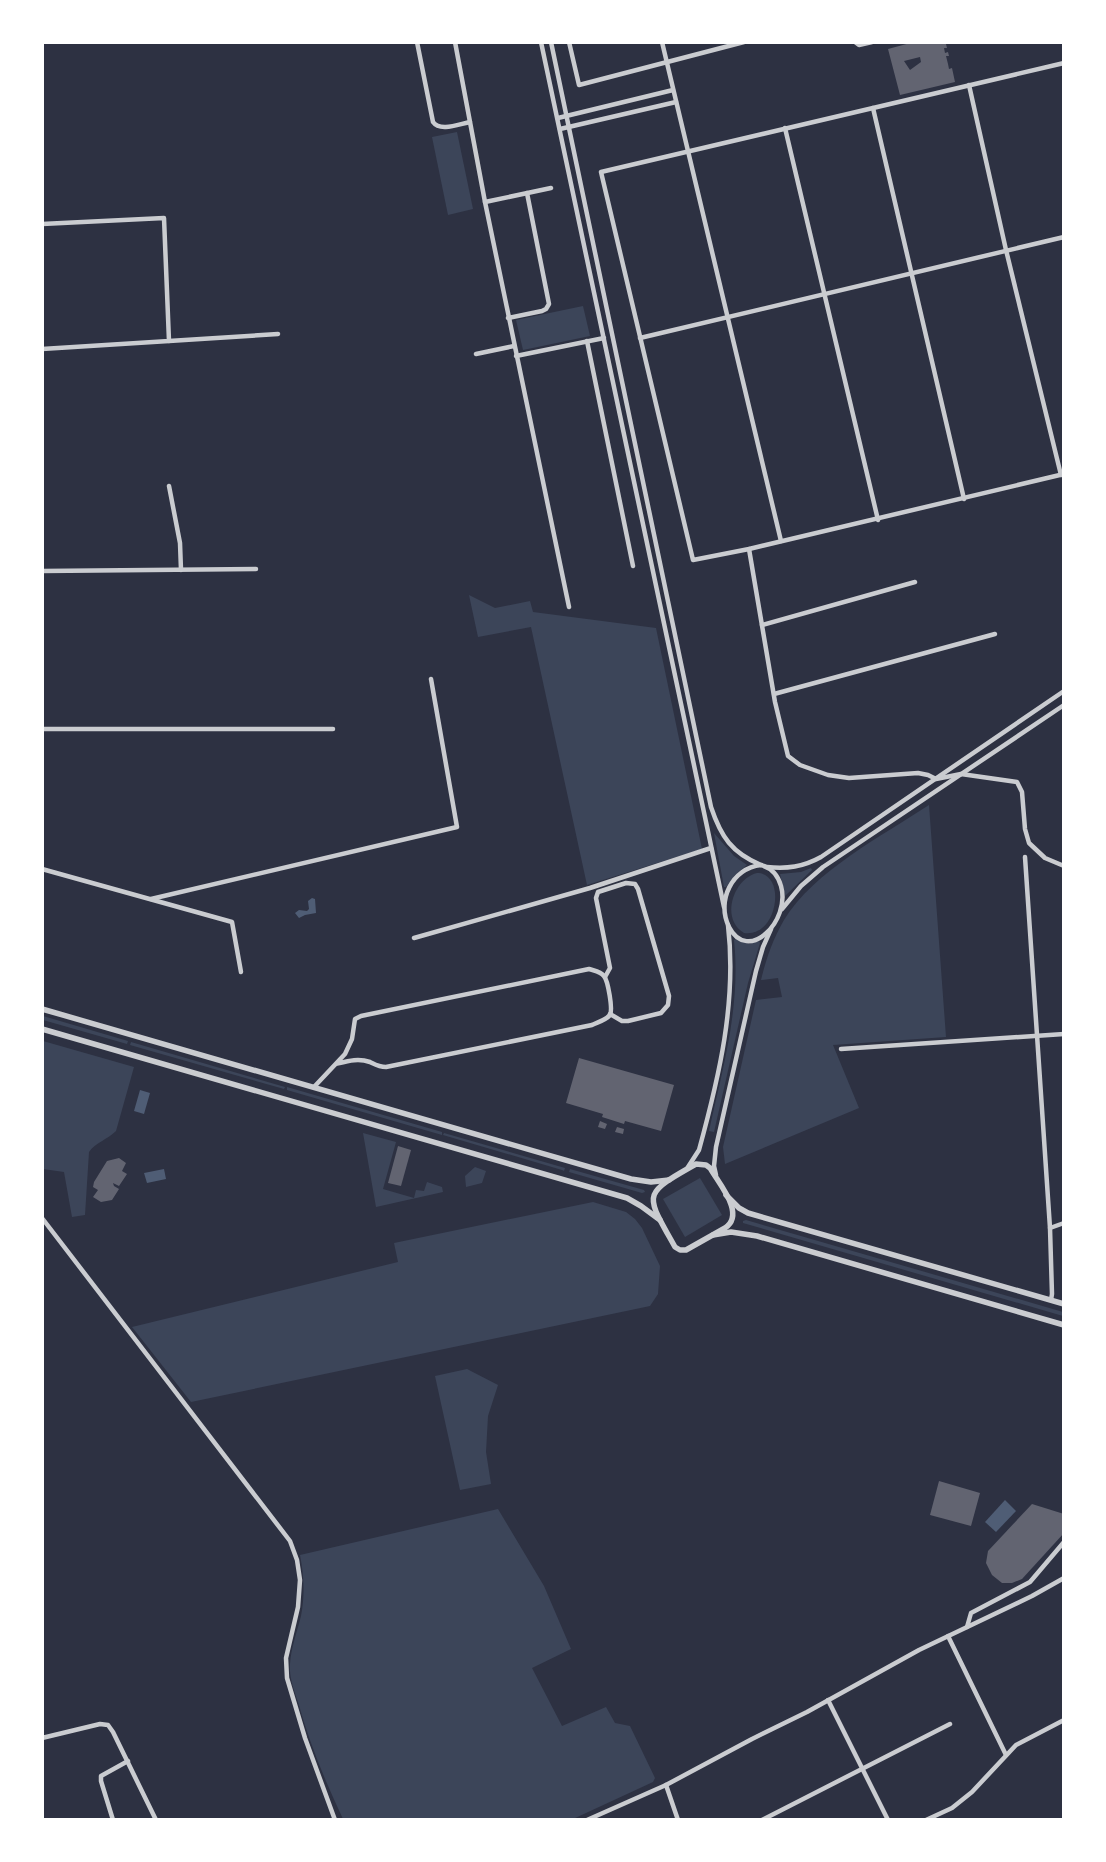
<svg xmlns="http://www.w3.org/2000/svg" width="1106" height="1862" font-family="Overpass,sans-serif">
  <rect width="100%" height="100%" fill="#2d3142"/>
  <g fill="#3c4559">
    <polygon points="457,132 473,209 448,215 432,137"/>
    <polygon points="583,306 590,336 523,350 516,320"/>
    <polygon points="469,595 495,608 530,601 533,612 656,628 702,849 587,885 531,627 478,637"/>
    <path d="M929,805L946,1037L833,1045L859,1108L725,1164L723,1147L756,1000L782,997L778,978L761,980C766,959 773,939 784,920C814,871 882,836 929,805Z"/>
    <polygon points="714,833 734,856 747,865 735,875 726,887 724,887"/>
    <polygon points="811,868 812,870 785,896 780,874 801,872"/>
    <path d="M757,873C787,873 778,938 744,933C720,919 733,879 757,873Z"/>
    <path d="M736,939L749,944L759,941L760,943L748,983L714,1132L709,1131C723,1067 741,1006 734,940Z"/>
    <polygon points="43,1016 128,1041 127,1044 43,1020"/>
    <path d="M43,1041L134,1067L116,1131C108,1139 95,1143 89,1152L85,1215L72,1217L64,1172L43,1169Z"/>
    <polygon points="131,1042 285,1087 284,1089 130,1045"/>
    <polygon points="287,1087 442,1132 442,1135 287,1090"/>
    <polygon points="363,1133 396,1142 383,1189 414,1198 416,1190 424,1191 427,1182 442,1187 443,1192 376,1207"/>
    <polygon points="444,1133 565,1168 564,1171 562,1170 443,1135"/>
    <polygon points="475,1167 486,1171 482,1183 466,1187 465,1176"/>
    <polygon points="570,1169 644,1190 645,1192 642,1193 569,1172"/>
    <polygon points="700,1178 722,1215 685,1237 663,1199"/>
    <polygon points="593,1202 626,1212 635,1219 642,1228 660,1266 658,1294 650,1306 191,1402 132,1327 398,1262 394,1243"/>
    <polygon points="746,1220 1063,1312 1063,1316 743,1223 743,1221"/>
    <polygon points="467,1369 498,1385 488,1416 486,1452 491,1484 460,1490 435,1376"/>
    <path d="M498,1509L544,1586L571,1649L532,1668L562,1726L606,1707L615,1723L630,1726L655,1778L653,1782L573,1819H343C325,1781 309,1742 298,1702C294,1690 289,1677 290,1664C291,1648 297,1632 301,1616C305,1595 304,1576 300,1555Z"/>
  </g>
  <g fill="#4f5d75">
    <polygon points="312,898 315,899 316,913 305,915 299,918 295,913 299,910 307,911 309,909 308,901"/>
    <polygon points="140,1090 150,1093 144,1114 134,1111"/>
    <polygon points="164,1169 166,1179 147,1183 144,1173"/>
    <polygon points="1005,1500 1016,1511 996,1532 985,1522"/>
  </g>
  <g fill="#626471" fill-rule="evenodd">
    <path d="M914,42L946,44L947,48H944L945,53L948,52L949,56H946L948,64L949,69L952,68L955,82L900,95L888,49ZM920,57L921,62L910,70L904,61Z"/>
    <polygon points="579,1058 674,1085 661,1131 625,1121 624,1124 602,1117 603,1114 566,1103"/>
    <polygon points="600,1121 607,1124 605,1129 598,1127"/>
    <polygon points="617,1127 624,1129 623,1134 615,1132"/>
    <polygon points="398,1146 411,1150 401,1186 388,1183"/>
    <polygon points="119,1158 126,1163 122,1171 127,1174 119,1186 113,1183 114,1186 119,1189 112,1200 101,1202 93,1197 98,1190 93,1187 94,1182 107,1161"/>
    <polygon points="939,1481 980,1493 971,1526 930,1515"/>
    <polygon points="1032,1504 1064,1514 1064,1533 1022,1579 1012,1583 1002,1583 992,1575 986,1563 988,1551"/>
  </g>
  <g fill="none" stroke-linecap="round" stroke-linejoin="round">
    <g stroke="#caccd0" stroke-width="4.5">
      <path d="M417,42L433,122C440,132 459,124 470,122"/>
      <polyline points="455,42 485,202 569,607"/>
      <polyline points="541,42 724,907"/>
      <path d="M551,42L711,807C721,837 732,853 761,865"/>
      <polyline points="569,42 579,85 744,42"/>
      <polyline points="662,42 781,541"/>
      <polyline points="855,42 859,45 872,42"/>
      <polyline points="1064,63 601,172 693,560 749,549 1064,474"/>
      <polyline points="969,85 1006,250 1061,475"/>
      <polyline points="873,108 964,499"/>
      <polyline points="558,118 673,90"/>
      <polyline points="785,128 878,520"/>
      <polyline points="560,129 676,102"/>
      <polyline points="485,202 551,188"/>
      <polyline points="42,224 164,218 169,341 42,349"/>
      <polyline points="508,318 542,311 546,309 549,304 527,193"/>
      <polyline points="640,338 1064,237"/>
      <polyline points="169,341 278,334"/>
      <polyline points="587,341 633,566"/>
      <polyline points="476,354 514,346"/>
      <polyline points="516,356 604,338"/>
      <polyline points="169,486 180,543 181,570"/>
      <polyline points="749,549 775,702 788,756 800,765 828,775 849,778 918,773 928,775 936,779 961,774 1017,782 1022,792 1025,829 1029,843 1045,858 1064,866"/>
      <polyline points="42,571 256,569"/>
      <polyline points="762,625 915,582"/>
      <polyline points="774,694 995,634"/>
      <polyline points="42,729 333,729"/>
      <polyline points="1025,857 1050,1228 1052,1294 1051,1300"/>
      <path d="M761,865C772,868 778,875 781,886C791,921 748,964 729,927C716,901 732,868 761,865Z"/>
      <path d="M767,867C787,869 803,867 821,857L1064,691"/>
      <polyline points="42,869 232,922 241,972"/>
      <polyline points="151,899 457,827 431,679"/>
      <polyline points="782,909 801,886 823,867 1064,705"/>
      <polyline points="414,938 590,888 711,848"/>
      <polyline points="605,977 610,968 596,898 598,892 626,883 635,884 638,889 669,996 668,1005 661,1013 628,1021 622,1021 610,1014"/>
      <polyline points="841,1049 1064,1034"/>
      <path d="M314,1087L345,1054L352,1039L355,1019L361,1016L589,969C595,971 600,971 604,976C608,981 613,1009 610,1015C606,1020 598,1022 592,1025L386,1067C379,1067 376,1065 370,1062C358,1058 348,1061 336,1064"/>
      <path d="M688,1167L699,1150C719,1077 737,1002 728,925"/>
      <polyline points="716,1175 714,1166 716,1147 756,971 763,947 771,929"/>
      <polyline points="42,1218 290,1541 297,1560 300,1580 298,1607 286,1658 287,1678 305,1738 335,1820"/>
      <polyline points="1050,1228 1064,1223"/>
      <polyline points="967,1627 971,1613 1030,1582 1064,1542"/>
      <polyline points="948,1636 1006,1755"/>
      <polyline points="828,1700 888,1820"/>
      <polyline points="42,1738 100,1724 108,1725 113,1732 156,1820"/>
      <polyline points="666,1785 678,1820"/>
      <polyline points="113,1820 101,1781 101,1776 128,1761"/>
      <polyline points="587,1820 666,1785 752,1739 807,1712 919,1650 1032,1596 1064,1578"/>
      <polyline points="762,1820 950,1724"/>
      <polyline points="926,1820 952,1808 972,1792 1016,1745 1064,1720"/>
    </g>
    <g stroke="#caccd0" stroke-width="5.5">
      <polyline points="42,1009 631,1179 651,1182 669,1180"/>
      <polyline points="42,1029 627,1198 641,1206 660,1220"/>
      <path d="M696,1164L706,1165L710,1168C719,1184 746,1214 725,1228L686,1250H680L675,1247C645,1193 641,1195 696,1164Z"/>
      <polyline points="726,1195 739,1208 748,1213 1064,1304"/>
      <polyline points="713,1235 731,1232 757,1236 1064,1325"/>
    </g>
  </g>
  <rect width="1106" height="1862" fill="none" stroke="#ffffff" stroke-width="88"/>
</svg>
